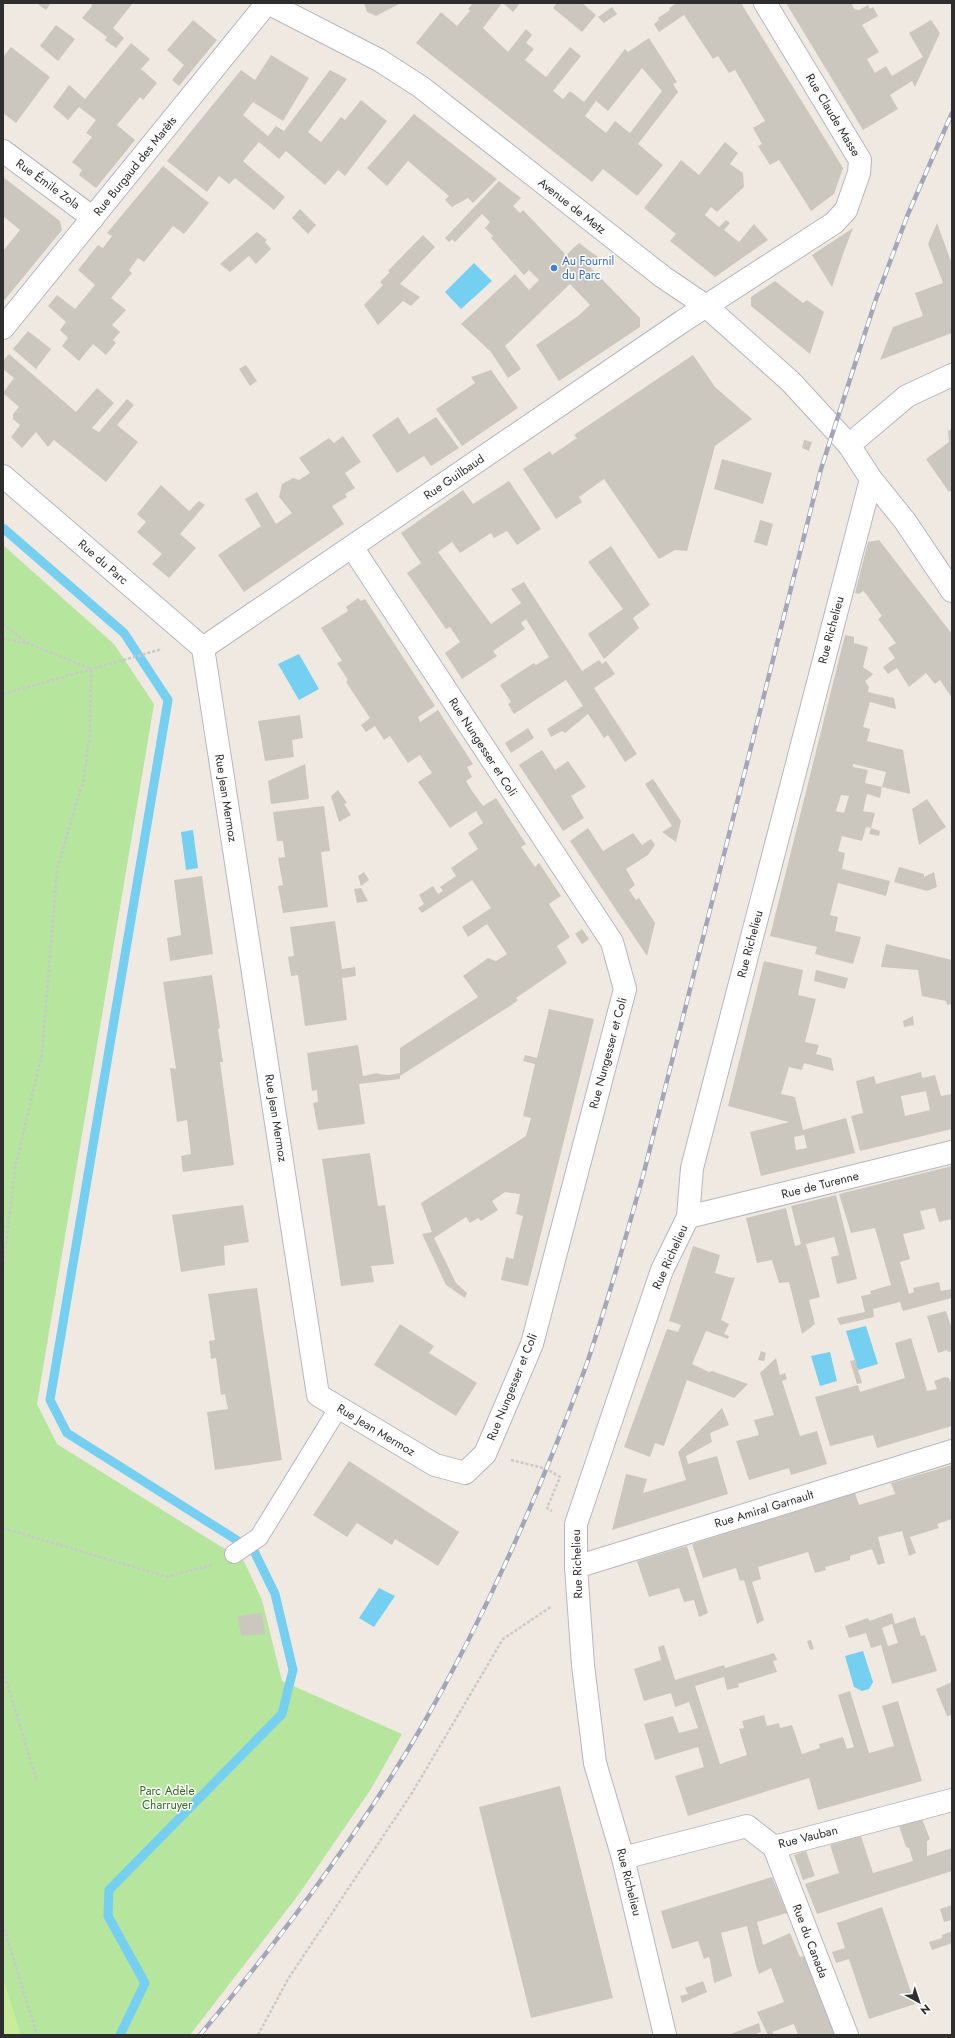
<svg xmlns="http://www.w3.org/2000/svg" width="955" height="2038" font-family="Jost,sans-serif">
  <rect width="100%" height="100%" fill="#efe9e1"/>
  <polygon fill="#b6e59e" points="3,545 114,644 154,704 37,1404 57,1444 244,1561 262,1600 282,1681 402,1734 371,1789 299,1894 190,2035 3,2035"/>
  <polygon fill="#c9ec9a" points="3,1978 21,2035 3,2035"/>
  <g fill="#75cff0">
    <polygon points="474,263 492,281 461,309 445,292"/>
    <polygon points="299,654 319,689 299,700 278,664"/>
    <polygon points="193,830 198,868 186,870 181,832"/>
    <polygon points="866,1326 878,1364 858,1370 846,1331"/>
    <polygon points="830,1352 837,1381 820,1386 811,1356"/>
    <polygon points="379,1588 395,1596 374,1627 359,1618"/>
    <polygon points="863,1651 873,1682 869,1689 862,1691 854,1687 845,1656"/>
  </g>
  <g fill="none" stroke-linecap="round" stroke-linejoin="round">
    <polyline stroke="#75cff0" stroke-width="9" points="3,528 124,633 168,700 50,1400 67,1433 254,1551 275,1594 293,1670 282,1714 109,1890 108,1916 145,1983 120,2035"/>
  </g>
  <g fill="#cbc7bf" fill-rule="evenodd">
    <polygon points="36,3 51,3 46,10"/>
    <polygon points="91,3 133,3 113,28 124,38 116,48 105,40 107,37 82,18 92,6"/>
    <polygon points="364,3 401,3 376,16 367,12"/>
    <path d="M473,3H502L483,28L508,52L526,29L532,35L526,43L534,49L525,60L546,77L570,47L581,56L553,91L563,99L570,91L584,102L625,49L628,52L649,38L677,82L673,84L678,92L638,144L663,165L637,196L603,169L592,182L416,43L441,12L457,26L470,11L468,9ZM642,68L662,91L630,133L615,121L606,133L585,116L596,101L608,111Z"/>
    <polygon points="503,3 520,3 513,12"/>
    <polygon points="557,3 582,3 596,15 582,32 553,8"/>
    <polygon points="677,3 741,3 843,168 834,194 811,211 779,160 770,165 758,146 762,144 753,128 765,121 735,70 729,73 718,56 713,59 684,15 659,32 654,24 659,20 658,18 670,10 669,8"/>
    <polygon points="786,3 851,3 854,9 859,10 868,5 870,9 873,7 878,16 862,25 879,52 867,59 875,73 886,66 892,76 923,57 909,33 931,20 940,33 915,87 912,81 890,95 898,109 863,130"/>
    <polygon points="612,7 617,14 604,23 598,17"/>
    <polygon points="193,20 217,40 179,86 172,80 184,65 167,50"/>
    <polygon points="56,25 75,39 58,61 40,46"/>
    <polygon points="131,43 150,59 141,69 157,83 143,100 140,97 117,125 135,140 96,188 79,175 82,170 72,162 92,137 86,133 96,120 79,107 68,120 53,107 69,85 85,99"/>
    <polygon points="11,47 50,77 16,123 3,113 3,57"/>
    <polygon points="271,55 309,78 283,121 253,102 243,115 268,136 276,126 284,131 330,70 347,79 308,132 321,142 341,117 345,120 361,100 387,121 345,176 338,170 325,185 286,151 279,159 259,142 243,161 285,197 274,210 235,178 229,184 219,176 207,192 167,161 241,70 255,80"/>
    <polygon points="414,114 497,179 473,203 468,198 452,207 445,200 449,196 408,161 387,186 367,168"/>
    <polygon points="725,142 738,153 730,164 743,173 744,187 717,212 711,207 705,215 719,227 726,220 730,223 724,230 739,242 754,224 768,240 715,277 670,241 676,234 644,208 681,160 699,175"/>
    <polygon points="163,166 209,203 184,234 173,226 144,262 138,258 129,270 132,273 111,298 126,310 112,325 120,332 113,340 116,343 106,355 93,344 79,361 62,346 68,338 60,330 66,322 48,306 57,295 75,309 95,285 78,270 98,245 103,248 112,236 107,233"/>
    <polygon points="3,177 60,221 62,230 3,302 3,251 20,230 3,216"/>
    <polygon points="499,181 521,198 513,206 520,213 523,210 566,255 579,243 598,257 589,266 640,318 640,327 559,381 536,345 578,316 590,305 570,284 505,346 521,369 508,378 491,352 461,324 515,274 529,290 539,280 529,270 524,275 491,238 493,236 485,228 490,222 482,214 455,242 452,239 449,242 445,238"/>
    <polygon points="300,209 316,225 308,234 292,218"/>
    <polygon points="937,223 952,264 952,333 880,360 893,327 923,316 915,293 943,283 928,244"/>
    <polygon points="853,228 843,254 832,287 812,255"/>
    <polygon points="257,232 267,240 265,242 271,249 256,264 249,256 230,272 220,264"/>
    <polygon points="423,235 435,247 400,284 420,297 411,306 403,301 378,325 364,305 383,285 380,282 390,272 388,271"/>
    <polygon points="775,281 803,303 807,300 824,312 810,354 751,306 751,297"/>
    <polygon points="28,331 51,349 36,369 13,349"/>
    <polygon points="9,354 76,412 97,388 114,403 92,428 99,432 127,399 134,405 117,425 138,442 106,482 54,440 48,447 36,432 22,448 11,437 20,425 13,419 13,414 19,407 3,393 14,378 3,369 3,361"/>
    <polygon points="693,355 715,387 752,419 715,446 687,551 675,550 659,559 604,479 579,497 582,502 556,519 523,469 550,451 552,455 577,438 574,435"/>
    <polygon points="246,365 257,381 250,386 239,369"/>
    <polygon points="491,370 518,408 462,446 436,409 475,383 471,377"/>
    <polygon points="398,417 409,434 436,417 459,448 431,466 424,456 397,473 372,435"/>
    <polygon points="952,429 952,490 949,492 926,459 949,442 948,431"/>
    <polygon points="343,436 361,462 345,473 355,488 345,494 347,497 332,506 344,524 244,592 218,555 261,526 245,499 257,492 276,524 292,513 279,497 282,484 293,478 299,480 310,473 299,458 329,438 334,443"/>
    <polygon points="804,440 812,442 809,451 802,448"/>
    <polygon points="722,459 772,473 763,504 714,489"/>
    <polygon points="509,481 541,529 517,545 507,531 494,538 491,533 460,553 452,542 438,552 491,624 521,603 511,589 524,582 582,671 599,660 602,664 606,661 615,674 594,688 637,754 625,762 608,735 604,738 588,714 565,733 562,731 551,737 547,729 583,706 566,680 514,714 508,704 511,702 500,685 534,663 536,665 549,657 526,619 521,623 525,629 493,651 497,656 462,679 445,653 460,642 450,627 446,629 407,573 421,563 401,533 463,490 473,504"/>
    <polygon points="161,485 189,511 199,501 205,505 180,534 196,548 169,578 152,564 162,554 137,532 146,522 137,514"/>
    <polygon points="760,520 773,524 767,546 754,542"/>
    <polygon points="879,540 952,634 952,698 940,680 935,684 926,673 909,687 897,668 888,674 883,667 895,658 888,648 896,643 878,619 882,616 866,594 863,591 859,594 855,593 868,542"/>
    <polygon points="611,546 650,605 633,618 639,628 604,659 588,634 623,609 588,562"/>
    <polygon points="358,598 361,601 365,599 435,706 418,717 420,722 438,710 473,764 467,767 472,777 466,781 472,791 483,806 496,798 526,844 521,847 535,867 539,863 561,896 549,904 570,937 557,946 567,963 516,998 518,1000 513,1004 400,1076 400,1079 359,1084 365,1124 318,1130 313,1103 318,1102 317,1090 312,1091 307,1053 358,1045 363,1076 378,1073 378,1074 389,1075 400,1073 400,1048 478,997 463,976 488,958 496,961 507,954 487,924 468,937 462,927 491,908 472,880 422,913 418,908 424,904 419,895 433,886 438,894 443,891 440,887 456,876 451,868 478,849 468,833 483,823 476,811 450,828 418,782 432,773 420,755 408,763 390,736 384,740 375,726 366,732 361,725 370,718 346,682 348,680 337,663 342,661 321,628 348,611 346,607"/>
    <path d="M845,635L854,637V643L868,647L863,667L873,674L865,681L869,687L868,692L894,698L896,709L870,702L863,727L870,729L867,741L903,750L910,791V794L882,787L886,772L853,764V767L868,770L865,783L882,787L880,798L867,794L863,811L875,813L871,828L866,827L862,841L842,836L838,851L845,853L842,869L890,881L886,896L838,883L830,915L838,917L835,931L861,937L853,964L815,954L817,947L770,936ZM841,795L849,796L844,813L836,811Z"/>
    <polygon points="300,715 303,738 292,740 294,757 265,761 258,721"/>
    <polygon points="528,728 534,738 511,753 505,743"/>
    <polygon points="542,750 555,770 568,761 586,787 571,796 584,818 563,831 519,765"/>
    <polygon points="305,764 309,799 271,804 268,781"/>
    <polygon points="653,779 681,821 676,842 662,832 672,826 645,784"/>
    <polygon points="338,790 347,803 344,804 351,815 339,822 331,796"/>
    <polygon points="927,799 946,827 919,845 912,809"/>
    <polygon points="324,806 330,851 321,852 328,907 283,913 278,886 283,885 278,858 285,857 283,841 277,841 273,812"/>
    <polygon points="588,828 603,851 633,833 642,845 651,839 655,845 648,855 626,869 635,885 629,890 636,900 639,898 655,923 647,956 570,841"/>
    <polygon points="871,828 880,831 879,836 869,834"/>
    <polygon points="899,867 924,874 924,877 934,872 937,887 927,891 894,882"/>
    <polygon points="364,872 369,880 361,886 358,876"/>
    <polygon points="202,876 213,954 170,961 167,938 181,935 174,880"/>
    <polygon points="361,888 368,901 357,903 354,889"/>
    <polygon points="335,921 342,969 355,967 356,976 342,978 347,1020 305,1026 298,975 291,976 288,957 294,956 290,927"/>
    <polygon points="582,929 589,939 582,944 575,934"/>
    <polygon points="886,944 952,960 952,1004 947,1005 946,1001 922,996 918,970 881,967"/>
    <path d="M764,961L803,970L798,995L816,999L805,1042L819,1045L816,1054L831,1058L834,1071L804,1063L802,1070L789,1067L781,1094L795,1097L803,1130L846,1118L855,1153L761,1176L750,1132L789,1122L728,1106ZM804,1135L807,1148L796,1150L794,1137Z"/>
    <polygon points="816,970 848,978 845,989 814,981"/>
    <polygon points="212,975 220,1028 218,1029 223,1062 220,1062 234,1165 183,1172 181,1156 191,1154 187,1120 177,1122 170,1068 176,1069 163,982"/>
    <polygon points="549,1009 594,1019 528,1286 501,1280 506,1257 513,1259 523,1216 516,1214 520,1194 505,1192 492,1201 498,1210 481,1221 478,1218 470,1223 466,1217 434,1238 456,1283 467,1293 465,1298 446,1285 422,1234 432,1232 421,1203 526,1136 531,1118 523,1116 535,1064 523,1061 525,1055 537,1058"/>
    <polygon points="913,1016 914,1025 904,1027 903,1021"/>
    <path d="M921,1072L922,1078L935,1075L941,1096L952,1094V1129L860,1151L851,1116L863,1113L856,1081L874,1076L876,1084ZM926,1091L930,1110L905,1116L901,1096Z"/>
    <polygon points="370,1153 378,1206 385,1205 394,1264 371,1266 374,1282 341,1286 322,1159"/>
    <polygon points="952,1166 952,1219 939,1222 935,1208 920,1211 925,1229 903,1234 910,1259 900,1262 909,1294 914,1292 913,1288 939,1282 941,1291 952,1289 952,1298 903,1311 900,1302 873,1309 874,1317 840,1325 837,1318 865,1312 861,1296 871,1294 870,1291 891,1285 875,1228 851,1233 839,1194"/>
    <polygon points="836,1195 857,1279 837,1284 831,1257 839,1255 834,1237 806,1244 820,1297 809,1300 815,1324 802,1334 789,1282 779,1283 772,1260 757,1263 746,1218 786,1208 795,1246 801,1244 791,1206"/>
    <polygon points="243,1205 249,1242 224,1246 225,1265 181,1272 172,1215"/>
    <polygon points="693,1246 720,1255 715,1273 732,1278 735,1277 721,1320 729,1324 724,1334 729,1336 728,1339 706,1331 692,1364 709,1372 712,1371 748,1384 734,1398 687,1380 664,1446 655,1443 650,1457 624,1447 667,1329 678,1332 681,1325 669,1321"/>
    <polygon points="257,1288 282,1460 215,1470 207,1412 228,1409 225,1394 221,1395 216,1358 211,1359 209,1341 215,1340 208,1294"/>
    <polygon points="946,1311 952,1329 952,1351 948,1352 947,1350 938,1353 927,1316"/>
    <polygon points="400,1324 434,1346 429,1353 477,1383 456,1416 374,1365"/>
    <polygon points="911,1338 927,1391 937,1389 934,1381 945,1377 949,1378 952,1384 952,1426 877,1448 873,1435 830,1446 815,1397 858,1385 860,1392 905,1378 895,1343"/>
    <polygon points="761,1351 766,1353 764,1361 758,1360"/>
    <polygon points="776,1358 780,1375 785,1373 787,1379 782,1381 800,1436 817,1431 827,1464 791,1475 789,1468 749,1480 736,1441 759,1435 754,1420 774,1415 760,1373"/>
    <polygon points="855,1360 862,1383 857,1384 850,1361"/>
    <polygon points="722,1408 729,1425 710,1433 712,1442 686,1456 688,1464 717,1456 728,1494 612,1530 626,1474 647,1479 643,1493 686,1480 678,1452"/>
    <polygon points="349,1461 459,1532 438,1566 395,1539 392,1545 357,1523 347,1537 313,1515"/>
    <polygon points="952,1465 952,1519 937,1524 939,1528 910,1537 916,1553 909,1556 902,1531 878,1537 885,1563 878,1565 872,1549 850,1556 850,1560 825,1567 826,1570 815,1573 808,1552 758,1567 761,1579 752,1582 764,1620 757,1624 744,1580 740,1581 736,1568 703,1578 692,1544 855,1493 859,1505 895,1494 891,1483"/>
    <polygon points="687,1546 708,1613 699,1617 694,1600 684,1602 679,1588 649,1597 637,1561"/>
    <polygon points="262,1613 265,1634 241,1636 238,1616"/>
    <path d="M892,1613L895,1624L915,1617L921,1636L925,1635L937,1671L892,1684L881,1645L871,1648L866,1633L849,1638L845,1626L868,1618L869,1621ZM892,1624L898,1643L888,1646L882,1628Z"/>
    <polygon points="811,1640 814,1649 810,1650 807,1641"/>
    <polygon points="664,1645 675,1680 724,1665 725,1668 774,1653 777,1660 773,1661 777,1672 738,1684 739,1687 727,1690 724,1677 695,1686 720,1764 747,1755 739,1729 744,1728 742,1721 764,1715 767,1726 779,1723 780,1728 792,1725 802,1754 820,1748 819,1744 843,1737 847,1749 854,1747 838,1695 850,1691 869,1753 894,1746 882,1706 898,1701 922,1781 818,1810 809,1778 688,1816 675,1776 704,1767 698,1747 655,1760 644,1724 673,1716 679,1733 698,1728 689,1702 675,1707 671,1693 644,1701 634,1669 661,1660 658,1647"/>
    <polygon points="952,1682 952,1715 947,1716 936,1689"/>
    <polygon points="560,1786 613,1998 531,2018 479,1807"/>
    <polygon points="922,1819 930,1839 927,1841 927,1856 952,1848 952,1871 817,1914 805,1884 839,1873 830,1845 861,1836 873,1873 913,1861 909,1848 906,1847 899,1826"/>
    <polygon points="806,1851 815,1876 803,1880 794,1855"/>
    <polygon points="772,1877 787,1913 757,1922 763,1945 790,1933 800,1957 804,1956 836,2035 798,2035 794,2024 772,2032 774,2035 768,2035 757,2012 784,2002 771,1968 759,1974 756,1966 747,1926 721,1933 732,1976 714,1983 710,1960 709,1957 704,1959 698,1941 672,1949 661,1911"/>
    <polygon points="952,1905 952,1920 944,1922 940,1909"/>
    <polygon points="882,1907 915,2004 869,2019 849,1959 836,1963 832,1952 845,1948 837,1923"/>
    <polygon points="952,1931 952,1943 932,1950 929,1942 942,1938 942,1935"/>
    <polygon points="703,1981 707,1992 682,2003 680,1996 688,1994 685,1988"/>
    <polygon points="759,2023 761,2032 753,2035 728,2035"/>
  </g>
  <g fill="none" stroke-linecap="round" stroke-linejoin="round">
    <defs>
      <polyline id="lane" points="234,1554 259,1537 339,1407"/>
      <g id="street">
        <polyline points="3,151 93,218"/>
        <polyline points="3,328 267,3"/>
        <polyline points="849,445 907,396 952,375"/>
        <polyline points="3,476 203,648"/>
        <polyline points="203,648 318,1395 435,1465 465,1473 485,1454 532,1344 625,989 612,942 352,547"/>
        <polyline points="203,648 683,321 834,223 846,210 859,173 860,160 765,3"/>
        <polyline points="688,1217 952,1152"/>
        <polyline points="576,1567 952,1451"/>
        <polyline points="774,1847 847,2035"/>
        <polyline points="623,1858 747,1826 774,1847 952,1800"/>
        <polyline points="665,2035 623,1858 595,1763 583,1665 576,1567 576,1524 662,1270 688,1217 692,1168 871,479"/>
      </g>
      <polyline id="secondary" points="268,3 379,60 421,87 663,277 706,306 791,382 849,445 871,479 905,521 952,591"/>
    </defs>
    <use href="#lane" stroke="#b4b7c1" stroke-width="20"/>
    <use href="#street" stroke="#b4b7c1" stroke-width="24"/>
    <use href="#secondary" stroke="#b4b7c1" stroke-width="24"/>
    <g stroke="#c9c9c9" stroke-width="2.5" stroke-dasharray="3 2" stroke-linecap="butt">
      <polyline points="3,624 28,643 91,669 90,732 84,778 57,869 42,1054 15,1168 3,1271"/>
      <polyline points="3,639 27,643"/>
      <polyline points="3,694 162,649"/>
      <polyline points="511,1460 547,1469 560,1477 547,1508 552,1511"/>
      <polyline points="3,1528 167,1577 212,1565"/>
      <polyline points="3,1671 37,1781"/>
      <polyline points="3,1924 37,2035"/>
      <polyline points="258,2035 288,1979 412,1793 503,1639 552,1606"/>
    </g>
    <use href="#lane" stroke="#fff" stroke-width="18"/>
    <use href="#street" stroke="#fff" stroke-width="22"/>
    <use href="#secondary" stroke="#fff" stroke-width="22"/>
    <defs>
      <path id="rail" d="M200,2035C281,1938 357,1837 421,1728C487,1613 541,1490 586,1366C608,1302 626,1237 644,1172L821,469L876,299L908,214L952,113"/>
    </defs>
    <use href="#rail" stroke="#a3a6b8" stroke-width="4.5"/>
    <use href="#rail" stroke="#fff" stroke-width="3" stroke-dasharray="9" stroke-linecap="butt"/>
  </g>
  <circle fill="#3f7fe0" stroke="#fff" stroke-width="1.5" cx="554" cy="268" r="4"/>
  <g text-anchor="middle" stroke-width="3" stroke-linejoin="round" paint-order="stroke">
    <g font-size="12" fill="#2e2e2e" stroke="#fff">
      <text transform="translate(833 115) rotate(59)" y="4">Rue Claude Masse</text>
      <text transform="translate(135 166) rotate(-51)" y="4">Rue Burgaud des Marêts</text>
      <text transform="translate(48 184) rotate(36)" y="4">Rue Émile Zola</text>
      <text transform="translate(572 206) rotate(38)" y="4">Avenue de Metz</text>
      <text transform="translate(454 477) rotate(-34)" y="4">Rue Guilbaud</text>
      <text transform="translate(103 562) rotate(41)" y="4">Rue du Parc</text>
      <text transform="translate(831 630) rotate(-75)" y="4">Rue Richelieu</text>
      <text transform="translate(483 747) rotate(57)" y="4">Rue Nungesser et Coli</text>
      <text transform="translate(226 798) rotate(81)" y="4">Rue Jean Mermoz</text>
      <text transform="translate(750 944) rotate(-75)" y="4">Rue Richelieu</text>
      <text transform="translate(608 1053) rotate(-75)" y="4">Rue Nungesser et Coli</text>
      <text transform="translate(276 1118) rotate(81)" y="4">Rue Jean Mermoz</text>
      <text transform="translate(820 1185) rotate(-14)" y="4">Rue de Turenne</text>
      <text transform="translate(670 1257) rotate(-66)" y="4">Rue Richelieu</text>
      <text transform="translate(512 1387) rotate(-68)" y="4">Rue Nungesser et Coli</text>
      <text transform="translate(376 1430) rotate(31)" y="4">Rue Jean Mermoz</text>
      <text transform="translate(764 1509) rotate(-17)" y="4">Rue Amiral Garnault</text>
      <text transform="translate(577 1564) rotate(-92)" y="4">Rue Richelieu</text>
      <text transform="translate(808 1837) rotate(-14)" y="4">Rue Vauban</text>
      <text transform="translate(629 1882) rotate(76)" y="4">Rue Richelieu</text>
      <text transform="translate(810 1941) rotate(69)" y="4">Rue du Canada</text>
    </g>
    <g font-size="12" fill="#366cbe" stroke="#fff" text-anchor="start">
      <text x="562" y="265">Au Fournil<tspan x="562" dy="14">du Parc</tspan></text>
    </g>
    <g font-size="12" fill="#2c6e1b" stroke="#fff">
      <text x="167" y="1795">Parc Adèle<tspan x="167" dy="14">Charruyer</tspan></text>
    </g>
  </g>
  <rect width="955" height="2038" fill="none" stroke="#2e2e2e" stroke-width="8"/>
  <g transform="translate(919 2002) rotate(140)" stroke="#ffffff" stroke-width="3" paint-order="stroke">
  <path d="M0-3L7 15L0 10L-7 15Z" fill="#2e2e2e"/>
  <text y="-6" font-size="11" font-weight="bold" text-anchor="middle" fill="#2e2e2e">N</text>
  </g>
</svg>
